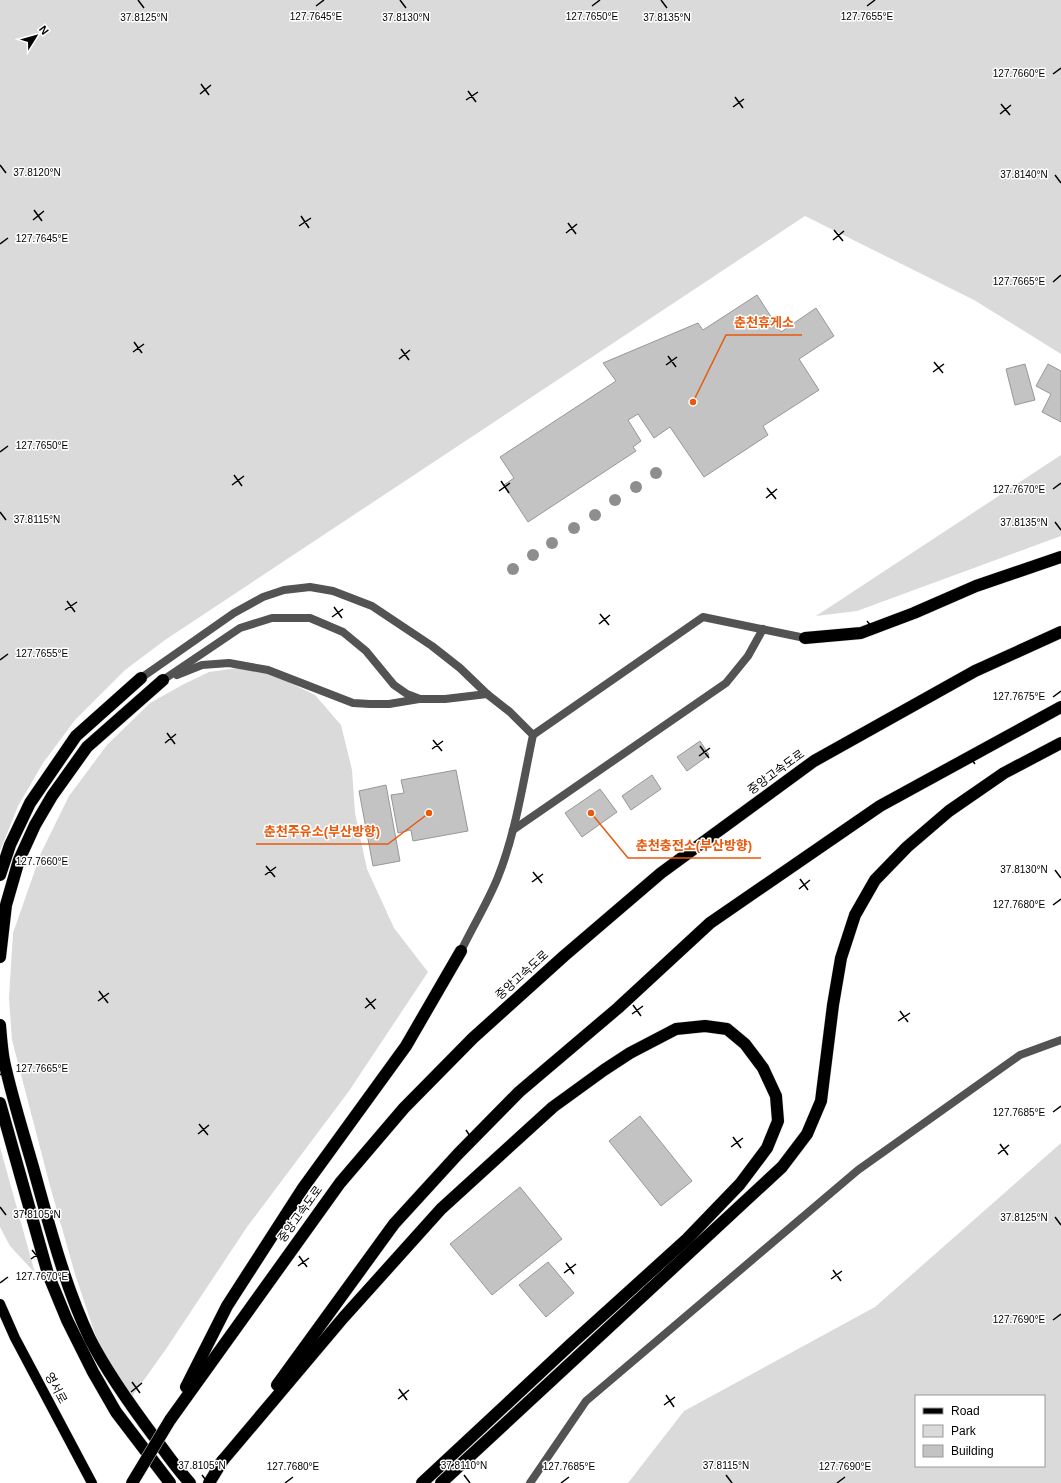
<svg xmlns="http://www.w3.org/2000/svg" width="1061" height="1483" font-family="Arial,'Noto Sans KR',sans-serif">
  <rect width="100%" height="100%" fill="#fff"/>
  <g fill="#dadada" fill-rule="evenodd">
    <polygon points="0,0 1061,0 1061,354 974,300 805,216 165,640 125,670 75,720 43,763 18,806 0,851"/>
    <polygon points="1061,455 1061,536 857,611 816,616"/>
    <polygon points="237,668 274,675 315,695 341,725 352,770 355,813 367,869 394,928 428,972 349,1091 247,1227 166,1349 131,1398 98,1343 75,1274 50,1186 12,1040 9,998 13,933 41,853 69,796 107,745 150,703 184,684 209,672"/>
    <path d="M1061,1143V1483H628L684,1411L875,1307ZM916,1396H1044V1466H916Z"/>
    <polygon points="0,1147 35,1273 10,1246 0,1227"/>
  </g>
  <g fill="#c3c3c3" stroke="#979797">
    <polygon points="757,295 781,332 816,308 834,336 799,359 819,390 763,426 768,435 704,477 670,427 654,438 638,414 628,420 641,441 633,447 636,451 528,522 504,485 514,478 500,457 616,381 603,363 698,323 703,330"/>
    <polygon points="1025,364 1035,400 1015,405 1006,369"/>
    <polygon points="1048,364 1061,371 1061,422 1042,412 1051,394 1036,386"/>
    <polygon points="700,741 709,755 687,771 677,757"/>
    <polygon points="456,770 468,831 413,841 411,830 398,833 391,795 404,793 401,780"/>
    <polygon points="652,775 661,789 631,810 622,796"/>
    <polygon points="386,785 400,861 373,866 359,791"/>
    <polygon points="600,789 617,812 582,837 565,813"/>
    <polygon points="640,1116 692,1181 661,1206 609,1141"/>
    <polygon points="520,1187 562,1239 492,1295 450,1244"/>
    <polygon points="548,1262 574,1293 546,1317 519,1285"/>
  </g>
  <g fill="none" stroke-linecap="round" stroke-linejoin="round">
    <defs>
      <polyline id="primary" points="0,1304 15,1338 92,1483"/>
      <g id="motorway">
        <polyline points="805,638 861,633 914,613 976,586 1061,557"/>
        <polyline points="0,875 10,845 30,803 76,736 141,678"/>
        <polyline points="0,957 6,905 19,860 35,825 52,796 87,747 163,680"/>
        <path d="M0,1025C1,1037 2,1050 4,1061C12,1097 23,1132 33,1167C49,1224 64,1284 90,1339C108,1374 131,1406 155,1438C166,1453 177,1469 190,1483"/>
        <polyline points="0,1103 48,1274 67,1320 93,1372 116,1412 170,1483"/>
        <polyline points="277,1385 394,1224 458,1154 519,1092 618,1008 710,923 880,806 1061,707"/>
        <polyline points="186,1387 227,1306 303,1188 406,1046 461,951"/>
        <polyline points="170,1420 340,1183 404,1108 473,1038 564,956 661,873 814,761 975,671 1061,632"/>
        <polyline points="218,1466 343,1318 441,1209 553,1107 604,1070 630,1053 676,1029 705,1026 727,1029 745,1044 763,1068 776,1096 778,1121 767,1148 740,1184 687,1239 571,1344 422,1483"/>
        <polyline points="209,1483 223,1460"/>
        <polyline points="441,1483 782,1167 807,1134 821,1101 833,1005 841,958 855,915 875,880 907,847 949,811 1004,773 1061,743"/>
      </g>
    </defs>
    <use href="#primary" stroke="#dbdbdb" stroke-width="11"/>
    <use href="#motorway" stroke="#dbdbdb" stroke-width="13"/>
    <g stroke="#535353" stroke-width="8">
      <polyline points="177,675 202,665 229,663 268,670 353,703 370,704 389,704 419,699"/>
      <polyline points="141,678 234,613 263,597 284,590 310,587 333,591 372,606 432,646 460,668 487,694 510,712 533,735"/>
      <polyline points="163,680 240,628 272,618 310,618 343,632 366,651 394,685 407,694 420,699 445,699 487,694"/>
      <polyline points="513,830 726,683 748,656 763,629"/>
      <path d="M461,951C473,926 488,902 498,877C516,832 523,782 533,735L703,617L805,638"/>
    </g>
    <polyline stroke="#535353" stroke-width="8" points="530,1483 586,1401 858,1170 1020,1055 1061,1040"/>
    <use href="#primary" stroke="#000" stroke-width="10"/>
    <use href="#motorway" stroke="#000" stroke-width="12"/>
    <defs>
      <polyline id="motorway-bridge" points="132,1483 170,1420"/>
    </defs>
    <use href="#motorway-bridge" stroke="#dbdbdb" stroke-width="13" stroke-linecap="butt"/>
    <use href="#motorway-bridge" stroke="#000" stroke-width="12"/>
  </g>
  <g fill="#8e8e8e">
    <circle cx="656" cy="473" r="6"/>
    <circle cx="636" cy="487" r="6"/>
    <circle cx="615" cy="500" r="6"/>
    <circle cx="595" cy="515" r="6"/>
    <circle cx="574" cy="528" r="6"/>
    <circle cx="552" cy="543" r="6"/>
    <circle cx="533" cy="555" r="6"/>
    <circle cx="513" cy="569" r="6"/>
  </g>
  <path fill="none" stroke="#000" stroke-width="1.5" d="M138,0L144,8M400,0L406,8M661,0L667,8M316,6L324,0M592,6L600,0M867,6L875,0M1053,74L1061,68M201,84L209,95M468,91L476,102M200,94L211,85M735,97L743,108M466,100L478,92M1001,104L1010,115M733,107L744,99M1000,114L1011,105M0,165L6,173M1055,175L1061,183M34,210L42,221M301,216L309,228M33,220L44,211M568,223L576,234M299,226L311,218M834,230L843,241M566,233L577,224M833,240L844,231M0,244L8,238M1053,282L1061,275M134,342L142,353M401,349L409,360M133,352L144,344M668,356L676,367M399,359L410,350M934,362L943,373M666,365L677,357M933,372L944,364M0,452L8,446M234,475L242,486M501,481L509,493M232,485L244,476M767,488L776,499M1053,489L1061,483M499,491L510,483M766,498L777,489M0,512L6,520M1055,522L1061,530M67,601L75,612M334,607L342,618M65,610L77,602M600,614L609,625M332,617L343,609M867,621L876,632M599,624L610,615M866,630L877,622M0,660L8,654M1053,697L1061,691M167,733L175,744M433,740L442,751M165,743L176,734M700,746L709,758M432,749L443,741M967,753L975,764M699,756L710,748M966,763L977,754M266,866L275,877M0,867L8,861M1055,870L1061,878M533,872L542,883M265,875L276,867M800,879L808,890M532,882L543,874M799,889L810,880M1053,905L1061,899M99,991L108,1003M366,998L375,1009M98,1001L109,993M633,1005L641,1016M365,1008L376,999M900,1011L908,1022M632,1014L643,1006M898,1021L910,1013M0,1075L8,1069M1053,1112L1061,1106M199,1124L208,1135M466,1130L474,1142M198,1134L209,1125M733,1137L741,1148M465,1140L476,1132M1000,1144L1008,1155M731,1147L743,1138M998,1154L1009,1145M0,1207L6,1215M1055,1217L1061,1225M32,1250L41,1261M299,1256L307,1267M31,1259L42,1251M566,1263L574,1274M298,1266L309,1258M833,1270L841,1281M564,1273L576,1264M831,1279L842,1271M0,1283L8,1277M1053,1320L1061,1314M132,1382L140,1393M399,1389L407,1400M131,1392L142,1383M666,1395L674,1407M398,1399L409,1390M664,1405L675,1397M202,1475L208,1483M464,1475L470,1483M726,1475L732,1483M285,1483L293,1477M561,1483L569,1477M837,1483L845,1477"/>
  <g text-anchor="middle" stroke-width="3" stroke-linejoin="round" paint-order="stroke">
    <g font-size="12" fill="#000" stroke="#fff">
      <text transform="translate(776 772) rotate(-36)" y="4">중앙고속도로</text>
      <text transform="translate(522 975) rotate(-42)" y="4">중앙고속도로</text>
      <text transform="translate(300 1214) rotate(-54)" y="4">중앙고속도로</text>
      <text transform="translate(56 1388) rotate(62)" y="4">영서로</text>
    </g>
  </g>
  <g font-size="10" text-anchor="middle" fill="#000" stroke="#fff" stroke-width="3" stroke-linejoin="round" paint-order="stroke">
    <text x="316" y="20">127.7645°E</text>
    <text x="592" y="20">127.7650°E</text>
    <text x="867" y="20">127.7655°E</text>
    <text x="144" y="21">37.8125°N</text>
    <text x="406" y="21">37.8130°N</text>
    <text x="667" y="21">37.8135°N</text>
    <text x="1019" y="77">127.7660°E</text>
    <text x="37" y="176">37.8120°N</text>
    <text x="1024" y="178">37.8140°N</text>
    <text x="42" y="242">127.7645°E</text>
    <text x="1019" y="285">127.7665°E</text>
    <text x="42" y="449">127.7650°E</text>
    <text x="1019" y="493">127.7670°E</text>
    <text x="37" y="523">37.8115°N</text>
    <text x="1024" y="526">37.8135°N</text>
    <text x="42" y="657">127.7655°E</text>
    <text x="1019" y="700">127.7675°E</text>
    <text x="42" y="865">127.7660°E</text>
    <text x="1024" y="873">37.8130°N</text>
    <text x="1019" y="908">127.7680°E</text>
    <text x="42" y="1072">127.7665°E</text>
    <text x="1019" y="1116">127.7685°E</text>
    <text x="37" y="1218">37.8105°N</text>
    <text x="1024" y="1221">37.8125°N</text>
    <text x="42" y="1280">127.7670°E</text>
    <text x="1019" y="1323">127.7690°E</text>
    <text x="202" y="1469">37.8105°N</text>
    <text x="464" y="1469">37.8110°N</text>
    <text x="726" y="1469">37.8115°N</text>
    <text x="293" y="1470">127.7680°E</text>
    <text x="569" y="1470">127.7685°E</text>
    <text x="845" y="1470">127.7690°E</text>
  </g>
  <path fill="none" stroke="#e8590c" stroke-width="1.5" d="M693 402L726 335H802M429 813L388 844H256M591 813L628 858H761"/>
  <g fill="#e8590c" stroke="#fff" stroke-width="1.5">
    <circle cx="693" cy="402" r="4"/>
    <circle cx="429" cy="813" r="4"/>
    <circle cx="591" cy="813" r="4"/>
  </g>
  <g font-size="13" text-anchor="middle" font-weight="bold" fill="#e8590c" stroke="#fff" stroke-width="3" stroke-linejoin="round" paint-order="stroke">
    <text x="764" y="327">춘천휴게소</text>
    <text x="322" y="836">춘천주유소(부산방향)</text>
    <text x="694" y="850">춘천충전소(부산방향)</text>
  </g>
  <rect x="915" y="1395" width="130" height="72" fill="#ffffff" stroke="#999999"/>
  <rect x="923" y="1408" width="20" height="6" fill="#000000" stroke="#999999"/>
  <text x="951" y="1415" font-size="12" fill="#000000">Road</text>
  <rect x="923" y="1425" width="20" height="12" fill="#dadada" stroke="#999999"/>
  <text x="951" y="1435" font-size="12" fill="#000000">Park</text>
  <rect x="923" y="1445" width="20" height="12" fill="#c3c3c3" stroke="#999999"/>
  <text x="951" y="1455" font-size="12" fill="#000000">Building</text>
  <g transform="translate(36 36) rotate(53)" stroke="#ffffff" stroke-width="3" paint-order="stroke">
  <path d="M0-3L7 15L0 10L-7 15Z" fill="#000000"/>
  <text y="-6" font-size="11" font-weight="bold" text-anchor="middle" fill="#000000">N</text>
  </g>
</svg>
